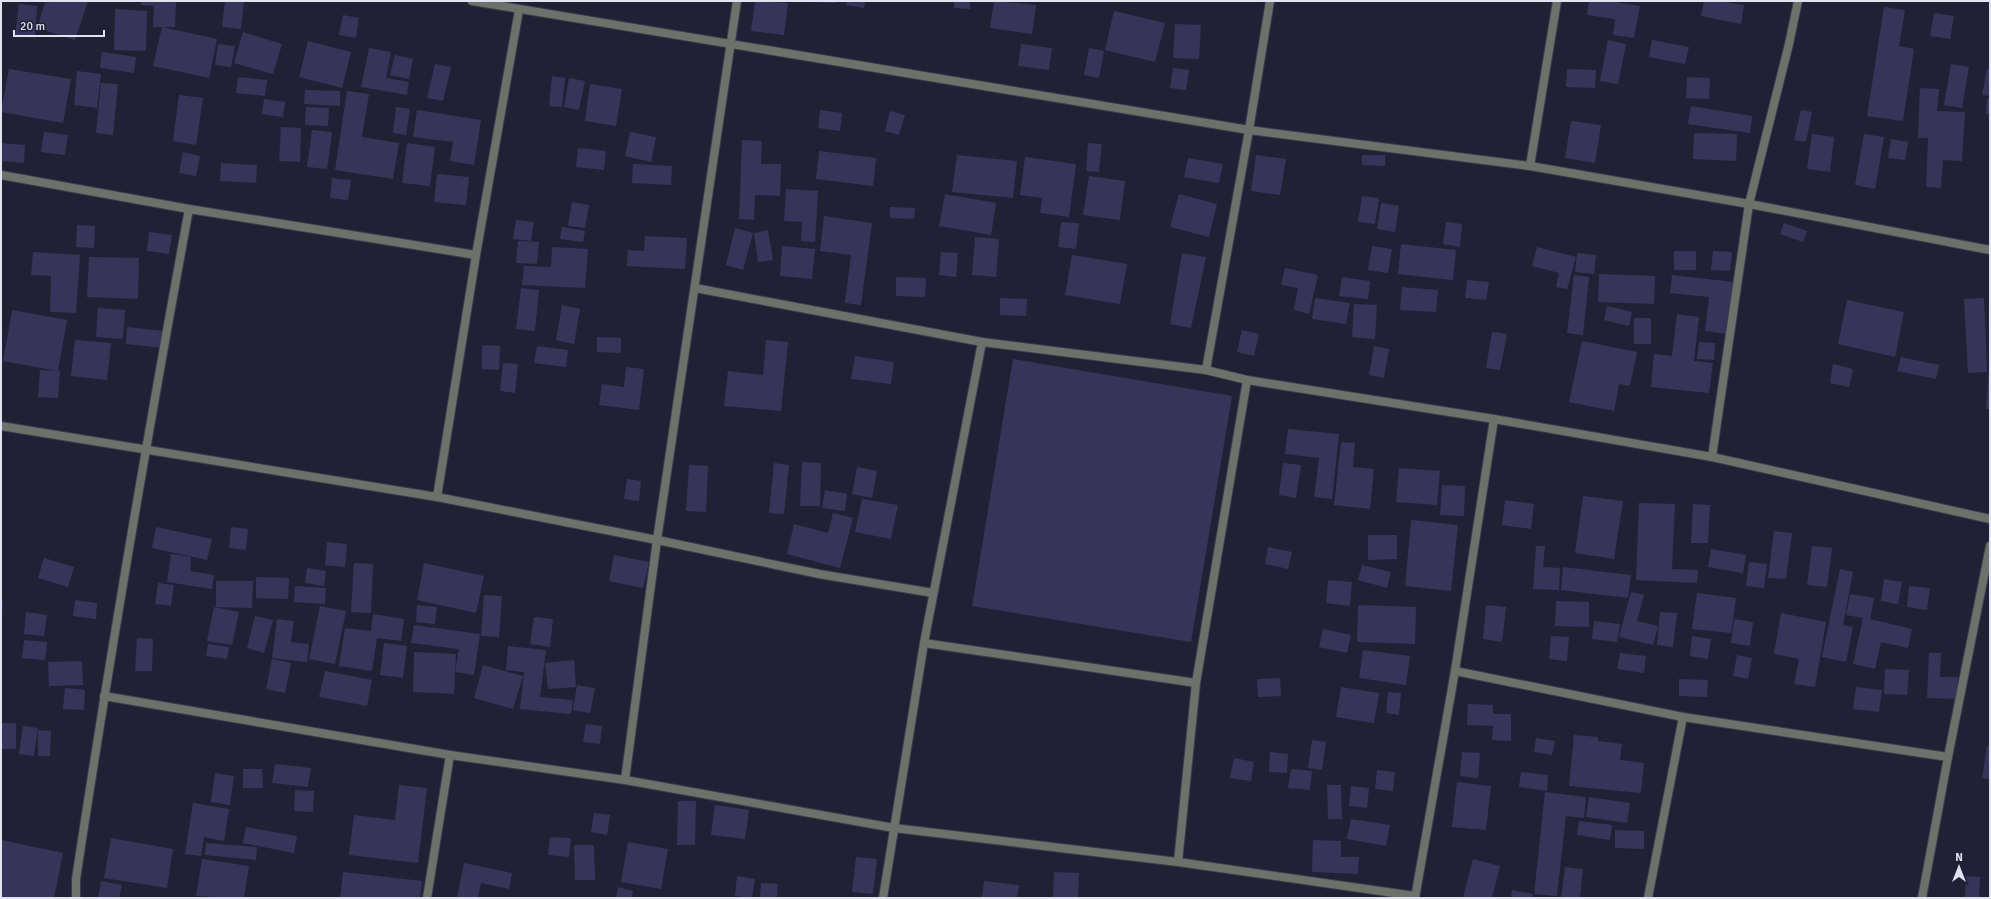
<svg xmlns="http://www.w3.org/2000/svg" width="1991" height="899" font-family="Signika,sans-serif">
  <rect width="100%" height="100%" fill="#212135"/>
  <g fill="#363559">
    <polygon points="49,1 88,1 75,40 37,28 45,2 49,3"/>
    <polygon points="141,1 176,1 175,27 153,27 154,6 141,5"/>
    <polygon points="225,1 244,1 241,29 222,27"/>
    <polygon points="755,1 788,3 784,35 751,31"/>
    <polygon points="809,1 836,1 836,3 809,2"/>
    <polygon points="847,1 865,1 864,8 846,5"/>
    <polygon points="954,1 970,1 970,9 954,8"/>
    <polygon points="994,1 1036,5 1032,34 990,28"/>
    <polygon points="1589,1 1609,1 1640,6 1634,38 1613,35 1615,19 1587,15"/>
    <polygon points="1704,1 1719,1 1744,5 1741,24 1701,16"/>
    <polygon points="19,4 37,6 35,38 15,36"/>
    <polygon points="1884,7 1905,10 1899,46 1914,49 1903,121 1867,116"/>
    <polygon points="115,9 147,11 146,51 114,50"/>
    <polygon points="1114,11 1165,23 1155,62 1105,50"/>
    <polygon points="1934,13 1954,16 1950,39 1930,36"/>
    <polygon points="343,15 359,18 356,38 339,35"/>
    <polygon points="1175,24 1201,25 1199,59 1173,58"/>
    <polygon points="162,27 217,39 209,78 153,66"/>
    <polygon points="243,32 282,44 273,74 234,63"/>
    <polygon points="1608,40 1626,44 1618,84 1600,81"/>
    <polygon points="1652,40 1689,47 1685,64 1649,57"/>
    <polygon points="308,41 351,52 342,88 299,77"/>
    <polygon points="218,44 235,46 231,67 215,65"/>
    <polygon points="1021,44 1052,48 1049,70 1018,66"/>
    <polygon points="369,48 391,52 386,78 409,82 407,95 361,87"/>
    <polygon points="1089,48 1104,51 1099,78 1084,75"/>
    <polygon points="102,52 136,57 134,73 100,68"/>
    <polygon points="395,55 413,59 409,79 390,75"/>
    <polygon points="435,64 451,67 443,101 427,98"/>
    <polygon points="1951,64 1969,67 1962,108 1944,105"/>
    <polygon points="1173,68 1189,70 1186,90 1170,88"/>
    <polygon points="9,69 71,79 63,123 1,112"/>
    <polygon points="1567,69 1596,70 1595,88 1566,87"/>
    <polygon points="1987,69 1990,69 1990,96 1982,95"/>
    <polygon points="77,71 101,74 97,108 74,105"/>
    <polygon points="552,76 565,78 562,107 549,106"/>
    <polygon points="238,77 267,80 265,96 236,93"/>
    <polygon points="1687,77 1710,78 1709,99 1686,98"/>
    <polygon points="569,78 585,81 579,110 564,107"/>
    <polygon points="101,83 118,84 113,135 96,133"/>
    <polygon points="590,84 622,89 616,126 585,121"/>
    <polygon points="1920,88 1939,89 1937,111 1965,112 1962,161 1943,160 1941,188 1926,187 1928,138 1918,138"/>
    <polygon points="305,90 340,91 340,106 304,104"/>
    <polygon points="347,91 369,94 362,137 399,143 393,179 335,170"/>
    <polygon points="179,95 203,98 196,145 173,141"/>
    <polygon points="264,99 285,102 283,117 262,114"/>
    <polygon points="1987,99 1990,99 1990,114 1986,114"/>
    <polygon points="1691,106 1752,116 1750,133 1688,124"/>
    <polygon points="306,107 329,108 328,126 305,125"/>
    <polygon points="396,107 410,109 406,135 393,133"/>
    <polygon points="417,110 481,120 474,165 450,161 453,142 413,137"/>
    <polygon points="820,110 842,113 840,131 818,128"/>
    <polygon points="1801,110 1812,112 1806,142 1794,140"/>
    <polygon points="890,111 905,115 899,135 885,131"/>
    <polygon points="1571,121 1601,125 1595,163 1565,158"/>
    <polygon points="281,127 301,128 300,162 279,161"/>
    <polygon points="312,130 332,132 327,169 307,167"/>
    <polygon points="44,132 68,135 65,155 41,152"/>
    <polygon points="630,132 656,137 651,162 625,156"/>
    <polygon points="1694,133 1737,134 1736,161 1693,159"/>
    <polygon points="1812,134 1834,137 1830,172 1807,169"/>
    <polygon points="1864,134 1884,137 1875,189 1855,185"/>
    <polygon points="1891,139 1908,142 1905,160 1888,158"/>
    <polygon points="742,140 762,141 761,164 781,164 780,196 755,195 754,220 739,219"/>
    <polygon points="1,143 25,145 24,163 1,161"/>
    <polygon points="407,143 435,147 430,186 402,183"/>
    <polygon points="1088,143 1102,144 1099,172 1086,171"/>
    <polygon points="578,148 606,151 604,170 576,167"/>
    <polygon points="819,151 876,158 873,186 816,179"/>
    <polygon points="183,152 200,156 196,176 179,173"/>
    <polygon points="957,155 1017,161 1013,198 952,192"/>
    <polygon points="1256,155 1286,159 1280,195 1251,191"/>
    <polygon points="1362,155 1385,155 1385,166 1362,165"/>
    <polygon points="1025,157 1076,164 1069,217 1040,213 1042,198 1020,195"/>
    <polygon points="1188,158 1223,164 1219,183 1184,177"/>
    <polygon points="221,163 257,165 256,183 220,181"/>
    <polygon points="633,164 672,166 671,185 632,183"/>
    <polygon points="437,174 469,177 466,205 434,202"/>
    <polygon points="1089,176 1125,181 1120,220 1083,215"/>
    <polygon points="332,178 351,180 348,200 330,198"/>
    <polygon points="786,189 818,191 815,242 801,241 802,222 784,221"/>
    <polygon points="945,194 996,203 991,235 939,226"/>
    <polygon points="1179,194 1217,204 1209,237 1170,227"/>
    <polygon points="1362,196 1379,198 1375,224 1358,222"/>
    <polygon points="572,202 589,205 585,228 568,226"/>
    <polygon points="1381,203 1399,206 1395,232 1377,229"/>
    <polygon points="890,207 915,208 914,219 890,218"/>
    <polygon points="824,216 872,223 861,305 845,303 851,255 820,251"/>
    <polygon points="516,220 534,222 531,241 513,239"/>
    <polygon points="1061,222 1079,223 1076,249 1058,247"/>
    <polygon points="1446,222 1462,224 1460,247 1443,244"/>
    <polygon points="1784,223 1807,231 1803,242 1780,234"/>
    <polygon points="77,225 95,226 94,248 76,247"/>
    <polygon points="562,227 585,231 583,242 560,239"/>
    <polygon points="735,228 753,233 743,270 726,265"/>
    <polygon points="768,230 773,260 758,262 754,233"/>
    <polygon points="149,232 172,235 169,254 147,251"/>
    <polygon points="645,236 687,238 685,269 627,266 628,250 644,251"/>
    <polygon points="975,237 999,239 996,277 972,275"/>
    <polygon points="518,241 539,242 537,264 516,263"/>
    <polygon points="1401,244 1456,250 1453,280 1398,274"/>
    <polygon points="782,246 815,249 812,279 780,276"/>
    <polygon points="1372,246 1392,249 1388,273 1368,270"/>
    <polygon points="552,247 588,249 585,288 522,285 524,266 551,267"/>
    <polygon points="1537,247 1576,257 1567,289 1556,287 1559,273 1532,266"/>
    <rect x="1674" y="251" width="22" height="19"/>
    <polygon points="1713,251 1732,252 1730,271 1711,270"/>
    <polygon points="33,252 80,255 76,313 50,312 51,276 31,275"/>
    <polygon points="941,252 958,253 956,277 939,275"/>
    <polygon points="1182,253 1206,257 1191,328 1170,324"/>
    <polygon points="1577,253 1596,255 1594,274 1575,272"/>
    <polygon points="1072,255 1127,264 1120,304 1065,295"/>
    <polygon points="89,257 139,258 138,299 87,297"/>
    <polygon points="1285,268 1318,275 1309,314 1294,310 1298,288 1281,285"/>
    <polygon points="1599,274 1655,276 1654,304 1598,302"/>
    <polygon points="1574,275 1589,277 1583,335 1567,333"/>
    <polygon points="1672,275 1734,282 1728,334 1705,331 1709,297 1670,293"/>
    <polygon points="896,277 926,278 925,297 896,296"/>
    <polygon points="1342,277 1370,281 1368,299 1339,296"/>
    <polygon points="1467,280 1489,282 1486,300 1465,298"/>
    <polygon points="1402,287 1438,290 1436,312 1400,310"/>
    <polygon points="521,288 539,290 535,331 516,329"/>
    <polygon points="1000,298 1027,299 1026,316 1000,315"/>
    <polygon points="1315,298 1350,303 1346,324 1312,319"/>
    <polygon points="1984,298 1987,372 1968,373 1964,299"/>
    <polygon points="1847,300 1904,312 1895,357 1838,344"/>
    <polygon points="1354,304 1377,305 1375,339 1352,337"/>
    <polygon points="562,305 580,309 574,344 556,340"/>
    <polygon points="1607,306 1632,312 1629,326 1604,320"/>
    <polygon points="98,308 125,310 123,339 96,337"/>
    <polygon points="12,310 67,320 58,371 3,361"/>
    <polygon points="1677,314 1699,317 1694,361 1713,363 1709,393 1651,387 1654,354 1672,356"/>
    <rect x="1634" y="318" width="17" height="26"/>
    <polygon points="127,327 165,331 164,348 126,344"/>
    <polygon points="1242,330 1259,334 1254,356 1237,352"/>
    <polygon points="1492,332 1507,334 1500,370 1486,368"/>
    <polygon points="597,337 621,338 621,353 597,352"/>
    <polygon points="75,340 111,343 107,380 71,376"/>
    <polygon points="766,340 788,342 781,411 724,406 728,371 763,375"/>
    <polygon points="1582,341 1637,352 1630,386 1619,384 1614,411 1569,402"/>
    <polygon points="1699,342 1715,343 1714,360 1697,359"/>
    <polygon points="482,345 500,346 499,370 482,369"/>
    <polygon points="537,346 568,350 566,367 534,363"/>
    <polygon points="1374,346 1389,349 1384,378 1369,375"/>
    <polygon points="855,356 894,362 891,384 851,379"/>
    <polygon points="1901,357 1939,365 1936,379 1897,371"/>
    <polygon points="1013,359 1232,396 1191,642 972,606"/>
    <polygon points="503,363 518,364 515,393 500,391"/>
    <polygon points="1833,364 1853,369 1849,387 1830,383"/>
    <polygon points="626,367 644,369 639,410 599,405 602,384 624,387"/>
    <polygon points="1989,367 1990,367 1990,409 1986,409"/>
    <polygon points="40,370 60,371 58,398 38,397"/>
    <polygon points="1288,429 1339,434 1332,499 1314,497 1319,458 1285,454"/>
    <polygon points="1341,442 1355,443 1353,467 1374,469 1370,509 1334,505"/>
    <polygon points="802,462 821,463 820,506 800,506"/>
    <polygon points="774,463 789,465 784,514 769,513"/>
    <polygon points="1283,463 1301,465 1296,498 1279,495"/>
    <polygon points="689,465 708,466 706,512 686,511"/>
    <polygon points="857,467 877,471 872,498 852,494"/>
    <polygon points="1399,468 1440,471 1437,505 1396,502"/>
    <polygon points="627,479 641,481 639,501 624,499"/>
    <polygon points="1442,485 1465,486 1464,516 1440,515"/>
    <polygon points="825,490 847,494 845,511 822,508"/>
    <polygon points="1583,496 1623,501 1614,559 1575,553"/>
    <polygon points="862,499 898,505 891,539 855,532"/>
    <polygon points="1505,500 1534,504 1531,529 1502,525"/>
    <polygon points="1639,503 1675,504 1672,569 1698,570 1697,583 1636,580"/>
    <polygon points="1693,504 1710,505 1708,543 1691,543"/>
    <polygon points="833,513 853,518 840,568 787,554 794,524 828,533"/>
    <polygon points="1411,520 1458,525 1451,591 1405,586"/>
    <polygon points="156,527 212,539 207,560 152,548"/>
    <polygon points="231,527 248,529 246,550 229,548"/>
    <polygon points="1774,531 1792,533 1786,579 1768,578"/>
    <polygon points="1368,535 1397,535 1397,559 1368,560"/>
    <polygon points="327,542 347,544 345,567 325,565"/>
    <polygon points="1536,546 1545,546 1543,567 1560,568 1559,590 1533,589"/>
    <polygon points="1812,546 1832,548 1827,587 1807,585"/>
    <polygon points="1268,547 1292,552 1288,569 1265,564"/>
    <polygon points="1711,549 1746,555 1743,573 1708,567"/>
    <polygon points="171,554 191,557 190,571 214,575 212,589 167,582"/>
    <polygon points="614,555 649,562 643,588 609,581"/>
    <polygon points="44,558 74,567 68,587 38,578"/>
    <polygon points="1749,562 1767,564 1764,588 1746,586"/>
    <polygon points="354,563 373,564 371,613 351,612"/>
    <polygon points="424,563 484,576 476,613 417,600"/>
    <polygon points="1362,565 1391,572 1387,588 1358,580"/>
    <polygon points="1563,567 1631,575 1628,598 1561,590"/>
    <polygon points="307,568 326,571 324,586 305,583"/>
    <polygon points="1840,569 1853,572 1843,625 1853,627 1846,662 1822,657"/>
    <polygon points="256,577 289,578 288,599 256,598"/>
    <polygon points="1884,579 1902,582 1898,604 1881,601"/>
    <polygon points="1328,580 1352,582 1350,606 1326,603"/>
    <polygon points="216,581 253,581 252,608 216,607"/>
    <polygon points="158,583 174,585 171,606 155,604"/>
    <polygon points="295,586 326,588 325,604 294,602"/>
    <polygon points="1909,586 1930,588 1927,610 1907,607"/>
    <polygon points="1631,592 1644,595 1637,621 1658,626 1653,645 1619,637"/>
    <polygon points="1697,593 1736,598 1731,633 1692,629"/>
    <polygon points="1850,594 1874,598 1870,619 1912,629 1908,648 1881,642 1875,669 1853,664 1863,618 1846,615"/>
    <polygon points="484,595 502,596 499,637 481,636"/>
    <polygon points="75,600 97,603 96,619 73,616"/>
    <polygon points="1556,601 1589,602 1589,627 1555,626"/>
    <polygon points="1,602 3,603 2,612 1,612"/>
    <polygon points="417,605 437,607 435,624 416,622"/>
    <polygon points="1358,605 1416,607 1415,644 1357,642"/>
    <polygon points="1486,605 1506,607 1502,642 1483,639"/>
    <polygon points="320,606 346,611 335,664 309,659"/>
    <polygon points="214,607 239,612 232,645 207,641"/>
    <polygon points="26,612 47,615 44,636 24,634"/>
    <polygon points="1660,612 1677,613 1673,647 1657,645"/>
    <polygon points="1781,613 1826,622 1815,687 1794,684 1799,659 1774,654"/>
    <polygon points="373,614 404,619 401,641 377,638 372,671 339,666 345,628 371,631"/>
    <polygon points="255,616 273,620 264,653 247,648"/>
    <polygon points="534,617 553,619 550,647 530,644"/>
    <polygon points="277,619 294,621 291,642 309,644 307,662 272,658"/>
    <polygon points="1734,619 1753,622 1750,646 1731,643"/>
    <polygon points="1594,621 1620,624 1617,642 1592,639"/>
    <polygon points="414,625 480,634 474,675 455,672 459,649 411,643"/>
    <polygon points="1323,629 1351,635 1347,653 1319,647"/>
    <polygon points="1551,636 1569,637 1567,661 1549,659"/>
    <polygon points="1692,636 1711,639 1708,659 1690,656"/>
    <polygon points="137,638 153,639 152,671 135,671"/>
    <polygon points="24,640 47,642 45,660 22,658"/>
    <polygon points="384,643 407,646 403,678 380,675"/>
    <polygon points="208,644 229,647 227,659 206,656"/>
    <polygon points="508,646 546,650 540,697 573,700 571,714 520,709 524,672 506,670"/>
    <polygon points="1363,650 1410,656 1406,685 1359,678"/>
    <polygon points="414,652 456,654 454,694 413,692"/>
    <polygon points="1620,653 1646,656 1644,673 1617,669"/>
    <polygon points="1929,653 1941,653 1940,677 1958,677 1957,699 1927,698"/>
    <polygon points="1737,655 1752,658 1748,679 1733,676"/>
    <polygon points="272,659 291,663 285,693 266,689"/>
    <polygon points="574,660 576,687 548,689 545,663"/>
    <polygon points="82,661 83,685 49,686 48,662"/>
    <polygon points="483,665 523,676 513,709 474,698"/>
    <polygon points="1885,669 1909,670 1907,695 1884,694"/>
    <polygon points="325,671 372,680 367,706 319,697"/>
    <polygon points="1280,678 1281,696 1258,697 1257,679"/>
    <polygon points="1679,679 1708,680 1707,697 1679,696"/>
    <polygon points="577,685 595,688 590,713 573,710"/>
    <polygon points="1341,687 1379,693 1374,723 1336,717"/>
    <polygon points="1856,687 1882,690 1879,712 1853,709"/>
    <polygon points="65,688 85,690 84,710 63,709"/>
    <polygon points="1388,692 1401,693 1399,715 1386,713"/>
    <polygon points="1468,704 1493,705 1493,714 1511,714 1511,741 1492,740 1493,726 1467,725"/>
    <rect x="1" y="723" width="15" height="26"/>
    <polygon points="586,724 602,726 600,744 583,742"/>
    <polygon points="23,726 38,728 34,756 19,754"/>
    <polygon points="38,730 51,731 50,756 38,756"/>
    <polygon points="1574,735 1598,737 1598,741 1622,744 1620,760 1644,763 1641,793 1569,786"/>
    <polygon points="1536,738 1555,741 1552,755 1534,752"/>
    <polygon points="1312,740 1326,742 1322,770 1308,768"/>
    <polygon points="1987,746 1990,747 1990,779 1982,778"/>
    <polygon points="1270,752 1288,754 1287,773 1269,772"/>
    <polygon points="1462,752 1480,753 1478,778 1460,776"/>
    <polygon points="1234,758 1254,762 1251,781 1230,778"/>
    <polygon points="275,764 311,768 308,787 272,783"/>
    <polygon points="243,769 262,769 263,788 243,788"/>
    <polygon points="1291,769 1312,771 1310,790 1288,788"/>
    <polygon points="1377,770 1395,772 1393,791 1375,789"/>
    <polygon points="1521,772 1548,775 1547,791 1519,787"/>
    <polygon points="215,773 234,776 230,805 211,802"/>
    <polygon points="1457,782 1491,786 1486,830 1452,827"/>
    <polygon points="399,785 427,788 418,863 349,855 354,815 395,820"/>
    <polygon points="1327,785 1341,785 1342,819 1328,819"/>
    <polygon points="1351,786 1369,788 1367,808 1349,806"/>
    <polygon points="295,790 314,791 313,812 294,811"/>
    <polygon points="1545,792 1586,797 1584,818 1566,816 1557,896 1534,894"/>
    <polygon points="1589,797 1630,803 1627,823 1586,817"/>
    <polygon points="678,801 696,801 695,845 677,845"/>
    <polygon points="193,803 229,809 224,841 204,837 201,856 185,854"/>
    <polygon points="715,805 749,810 745,839 711,835"/>
    <polygon points="594,813 610,815 607,835 591,832"/>
    <polygon points="1351,819 1390,825 1386,846 1347,839"/>
    <polygon points="1579,821 1612,825 1610,840 1577,835"/>
    <polygon points="246,827 297,836 294,853 243,843"/>
    <polygon points="1615,830 1644,831 1644,849 1615,848"/>
    <polygon points="550,837 571,838 569,857 548,855"/>
    <polygon points="111,838 173,849 167,888 104,878"/>
    <polygon points="1,840 63,853 54,898 1,898"/>
    <polygon points="1313,840 1341,841 1341,857 1359,857 1358,874 1312,872"/>
    <polygon points="628,842 668,849 661,889 621,882"/>
    <polygon points="206,843 257,847 256,860 205,855"/>
    <polygon points="574,845 594,845 595,880 575,880"/>
    <polygon points="856,857 877,859 873,894 852,892"/>
    <polygon points="202,859 249,866 244,898 196,896"/>
    <polygon points="1473,859 1500,866 1492,898 1463,897"/>
    <polygon points="464,863 512,873 509,889 481,883 478,898 457,898"/>
    <polygon points="1565,867 1583,869 1580,898 1561,898"/>
    <polygon points="343,872 422,881 420,898 340,898"/>
    <polygon points="1054,872 1079,873 1078,898 1053,898"/>
    <polygon points="737,876 755,879 752,898 735,896"/>
    <polygon points="1966,876 1980,877 1979,898 1965,898"/>
    <polygon points="101,881 122,885 119,898 98,898"/>
    <polygon points="984,881 1019,885 1017,898 982,898"/>
    <polygon points="761,883 778,884 777,898 760,898"/>
    <polygon points="618,887 633,891 632,898 616,898"/>
    <polygon points="1512,890 1533,894 1532,898 1511,898"/>
  </g>
  <g fill="none" stroke-linecap="round" stroke-linejoin="round">
    <defs>
      <g id="minor">
        <polyline points="472,1 1249,130 1530,166 1749,204 1990,250"/>
        <polyline points="1530,166 1557,1"/>
        <polyline points="1,175 189,209 476,255"/>
        <polyline points="695,288 982,342 1206,370 1247,380 1494,419 1712,457 1990,519"/>
        <polyline points="1206,370 1249,130 1270,1"/>
        <polyline points="1,426 437,497 657,540 819,574 933,593"/>
        <polyline points="1712,457 1749,204 1789,44 1798,1"/>
        <polyline points="437,497 476,255 519,10"/>
        <polyline points="924,643 1196,683"/>
        <polyline points="1455,671 1683,717 1948,757"/>
        <polyline points="104,696 450,755 625,780 894,828 1178,862 1415,896"/>
        <polyline points="625,780 657,540 737,1"/>
        <polyline points="1178,862 1196,683 1247,380"/>
        <path d="M76,898V879C110,655 148,432 189,209"/>
        <polyline points="427,898 450,755"/>
        <polyline points="883,898 924,643 982,342"/>
        <polyline points="1415,898 1455,671 1494,419"/>
        <polyline points="1648,898 1683,717"/>
        <polyline points="1922,898 1948,757 1990,546"/>
      </g>
    </defs>
    <use href="#minor" stroke="#3c3c4f" stroke-width="10"/>
    <use href="#minor" stroke="#6b7269" stroke-width="8"/>
  </g>
  <rect width="1991" height="899" fill="none" stroke="#e2e2f1" stroke-width="4"/>
  <g transform="translate(1959 867)" stroke="#212135" stroke-width="3" paint-order="stroke">
  <path d="M0-3L7 15L0 10L-7 15Z" fill="#e2e2f1"/>
  <text y="-6" font-size="11" font-weight="bold" text-anchor="middle" fill="#e2e2f1">N</text>
  </g>
  <path d="M14 30v6h90v-6" fill="none" stroke="#e2e2f1" stroke-width="2"/>
  <text x="20" y="30" font-size="12" fill="#e2e2f1" stroke="#212135" stroke-width="3" paint-order="stroke">20 m</text>
</svg>
